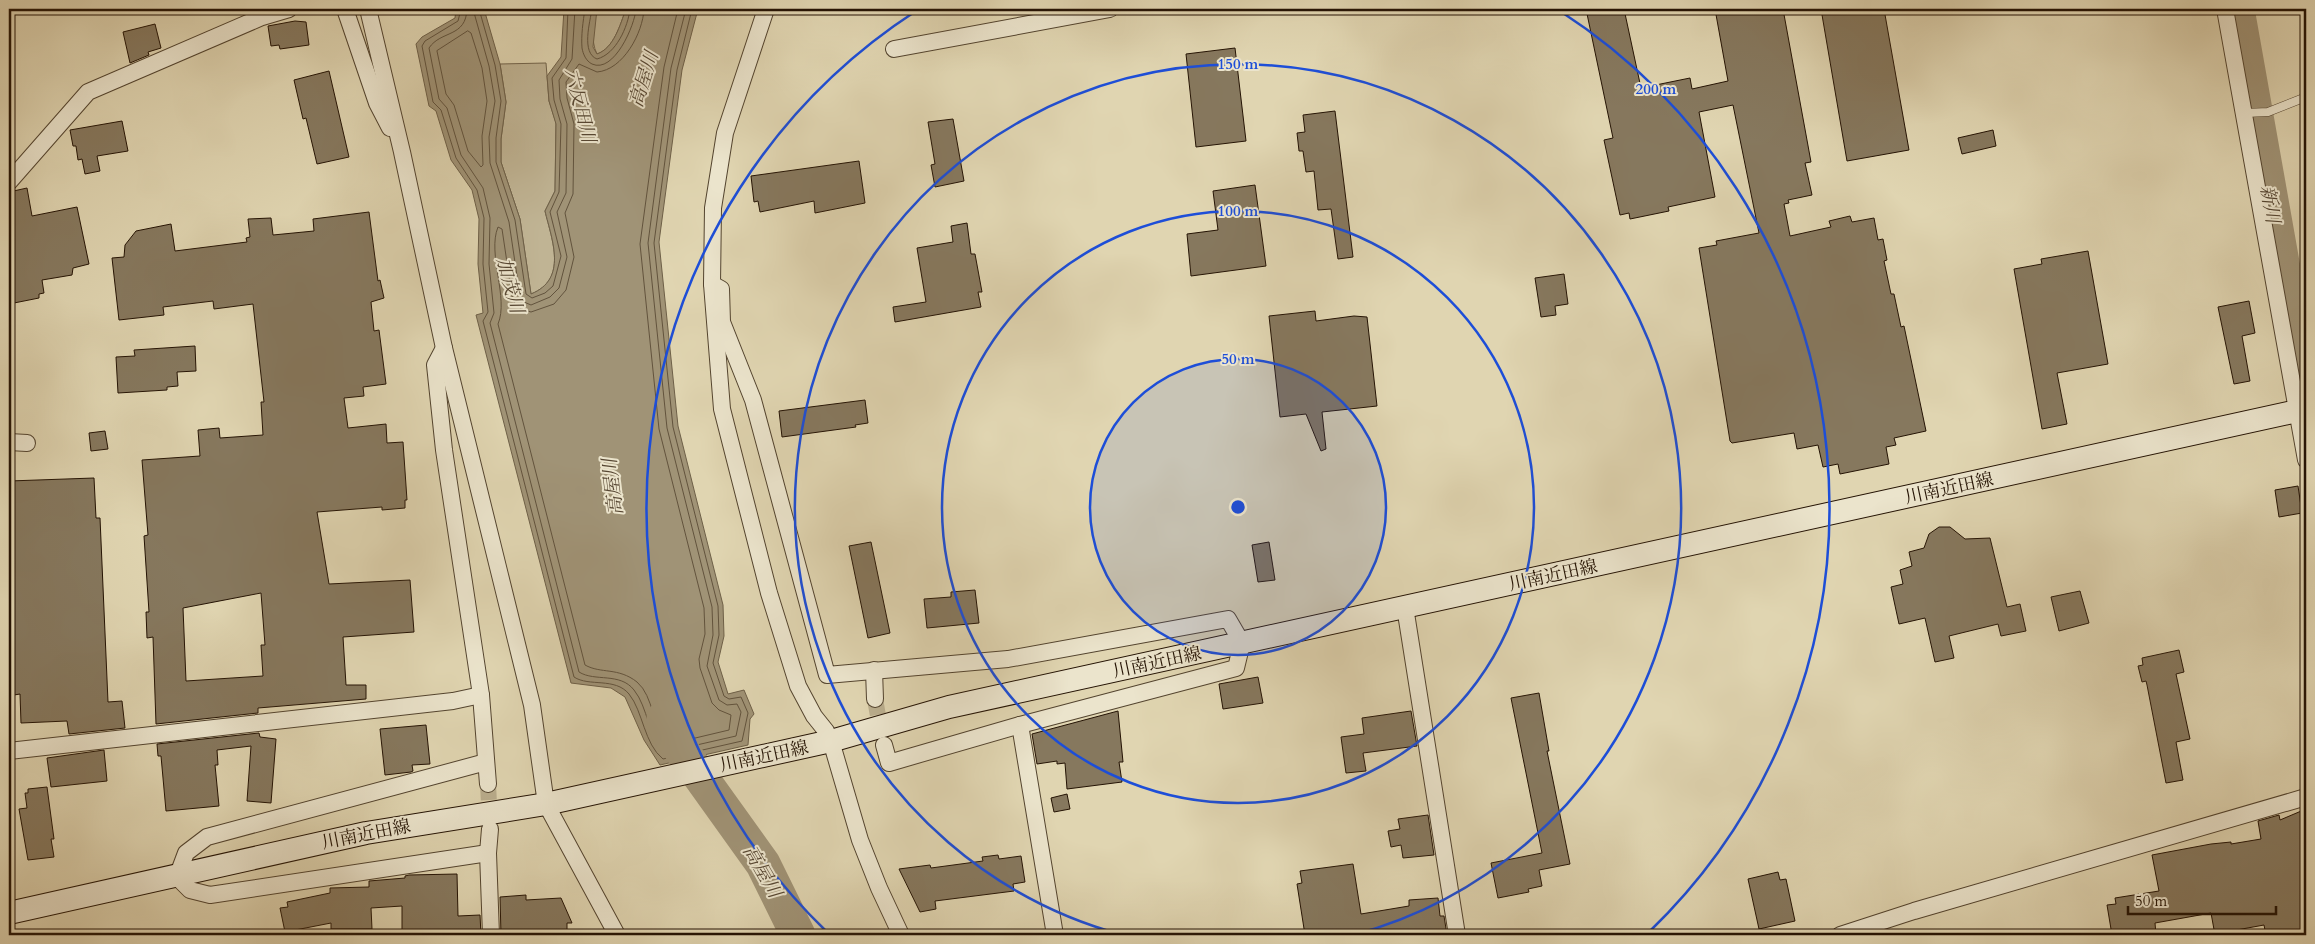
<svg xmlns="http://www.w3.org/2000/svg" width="2315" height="944" font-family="Cardo,'Noto Serif JP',serif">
  <rect width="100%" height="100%" fill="#e0d5b1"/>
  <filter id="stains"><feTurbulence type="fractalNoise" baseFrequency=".004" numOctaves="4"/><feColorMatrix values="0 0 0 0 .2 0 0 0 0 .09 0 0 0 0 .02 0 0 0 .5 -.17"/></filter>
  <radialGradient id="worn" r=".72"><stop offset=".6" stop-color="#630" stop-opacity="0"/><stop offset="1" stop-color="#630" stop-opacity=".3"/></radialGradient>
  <g fill="#c0b494" stroke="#72644c">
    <path d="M597,9H626C620,25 614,48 597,54C590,40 594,23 597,9Z"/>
    <path d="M546,63L549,101L556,123L555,191L545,211C552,241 568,279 531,294L520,219L501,162V139L506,102L500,64Z"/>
  </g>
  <path fill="#a09376" stroke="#6e6048" d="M456,9H484L500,64L506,102L501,139V162L520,219L531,294C568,279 552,240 545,211L555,191L556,124L549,101L547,76L561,57L564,9H597L593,47L597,54C614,48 620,25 626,9H698L682,70L659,242L678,426L723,605L724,636L718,662L728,694L744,690L754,714L750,719L748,745L660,765L644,740L625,697L611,688L571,683L476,315L483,313L478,264L479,219L472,190L451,160L436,111L429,106L416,44L422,37L455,18Z"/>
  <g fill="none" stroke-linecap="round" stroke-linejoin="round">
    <g stroke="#62533d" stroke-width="1">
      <path d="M461,9L458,21L425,41L422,46L433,102L441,110L456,158L477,190L484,218L483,264L488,312L483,321L574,677C589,687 615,677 629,694C643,711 644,744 663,759L742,741L748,713L741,697L729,699L724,696L713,663L719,635L718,606L673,427L654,243L677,70L692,9"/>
      <path d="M467,9C466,38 441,30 429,48L439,99L447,108L461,155L483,188L490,218L489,264L494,313L490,323L579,672C595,682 620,672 634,690C648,707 648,738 666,752L736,736L741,712L737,704L727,705L719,700L707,666L713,635L712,607L667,428L648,243L671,68L686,9"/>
      <polyline points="473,9 489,66 495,101 489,137 490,163 509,222 520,296 524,302 531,305 550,297 559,288 567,257 557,212 566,193 567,124 560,99 559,80 572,59 575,9"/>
      <polyline points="479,9 495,65 501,101 496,138 496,162 515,220 526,294 532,298 545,293 553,286 561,256 550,212 559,192 561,124 554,100 552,78 566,58 568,9"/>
      <path d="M585,9C583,22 581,35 582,48C583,54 586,61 592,64C614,74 635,25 636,9"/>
      <path d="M592,9C590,22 581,53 597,59C616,54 628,27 630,9"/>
      <path d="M644,9C643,33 623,70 597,72L579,64L566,82L567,98L574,124L573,194L565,213L574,257L566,290L554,304L531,312L521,309L515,304L512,296L502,229L498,227C487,254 509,298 498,324L585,665C601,674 618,667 637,682C654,696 652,729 670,744L729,730L731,715L719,710L712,703L700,668L699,659L705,634L704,608L659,429L640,244L664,67L678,9"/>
      <polygon points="468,31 471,33 482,68 487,101 482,136 483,165 481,167 468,151 454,105 446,94 437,51"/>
    </g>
    <g stroke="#a09376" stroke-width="35">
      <polyline points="2237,9 2306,398"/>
      <polyline points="664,718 667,730 763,864 798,935"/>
    </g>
  </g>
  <g fill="#86785e" stroke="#241304" fill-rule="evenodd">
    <polygon points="1586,9 1624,9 1641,88 1690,78 1692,89 1728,81 1715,9 1783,9 1811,162 1805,163 1812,195 1788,200 1789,203 1784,204 1790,236 1831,227 1829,221 1850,216 1852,222 1874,218 1878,240 1883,239 1887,260 1884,261 1891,294 1894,294 1901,327 1904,326 1926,431 1894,438 1896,445 1886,447 1889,464 1840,474 1838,464 1823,467 1818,445 1797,449 1794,433 1732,443 1730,441 1699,248 1717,245 1716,241 1759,233 1733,105 1699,112 1715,197 1668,207 1669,211 1630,219 1629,213 1620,215 1604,140 1613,138"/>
    <polygon points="1821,9 1884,9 1909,150 1847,161"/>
    <polygon points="295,21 306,22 309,45 280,49 279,45 271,46 268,26"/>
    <polygon points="155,24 161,48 148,52 149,55 130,63 123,32"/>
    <polygon points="1235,48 1246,141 1196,147 1186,54"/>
    <polygon points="329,71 349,157 317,164 306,118 303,119 294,80"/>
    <polygon points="1335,111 1353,257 1338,259 1331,209 1318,210 1314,171 1306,172 1303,151 1299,151 1297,133 1305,132 1303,115"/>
    <polygon points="953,119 964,181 935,187 931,165 935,164 928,122"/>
    <polygon points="122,121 128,151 97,156 100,171 85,174 82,159 78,160 76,146 73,146 70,130"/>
    <polygon points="1993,130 1996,146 1962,154 1958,138"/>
    <polygon points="859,161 865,203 815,213 814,201 760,212 758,201 754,202 751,176"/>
    <polygon points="1255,185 1266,266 1191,276 1187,234 1218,230 1213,191"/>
    <polygon points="27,188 32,216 77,207 89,264 73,268 72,275 42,280 44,293 39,294 39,298 14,303 9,278 13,277 9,257 9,192"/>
    <path d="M369,212L378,281L380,280L384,298L371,302L374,331L379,330L386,384L363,387L364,396L344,398L348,428L386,424L387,443L403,442L407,500H405V508L382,510V507L317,512L329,584L410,580L414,632L343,637L346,685H366V699L258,708V713L156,724L153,637L147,638L146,612H149L144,536L148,535L142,460L200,456L198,430L219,428L220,438L263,435L261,402H264L253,304L214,309L213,301L163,307L164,315L119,320L112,258L124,257L125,245L136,231L171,224L175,251L247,242L246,238L250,237L248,219L271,218L273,235L314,231L313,219ZM261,593L265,645H261L263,676L186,681L183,608Z"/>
    <polygon points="967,223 971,254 975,254 982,292 978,292 981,307 895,322 893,307 926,302 917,248 953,242 951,226"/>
    <polygon points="2088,251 2108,364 2057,373 2067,424 2042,429 2014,269 2042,264 2041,259"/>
    <polygon points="1564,274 1568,304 1555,306 1556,315 1541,317 1535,278"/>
    <polygon points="2249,301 2255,333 2242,336 2250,381 2234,384 2218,307"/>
    <polygon points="1315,311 1316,321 1354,316 1367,317 1377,406 1322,412 1326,449 1321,451 1306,414 1280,417 1269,316"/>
    <polygon points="195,346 196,371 177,372 178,386 167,387 167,390 118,393 116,357 135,356 134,350"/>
    <polygon points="865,400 868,423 855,425 856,427 782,437 779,411"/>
    <polygon points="105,431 108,449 91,451 89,433"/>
    <polygon points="94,478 96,518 100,518 108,702 122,701 125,728 69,734 67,721 21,723 20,694 14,695 13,687 9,687 9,481"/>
    <polygon points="2298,486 2302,513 2279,517 2275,490"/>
    <polygon points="1939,527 1950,527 1965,539 1990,538 2007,607 2020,604 2026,631 2001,636 1998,624 1949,636 1954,658 1935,662 1925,618 1899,624 1891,587 1903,584 1900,570 1912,566 1909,552 1924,548 1929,534"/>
    <polygon points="871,542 890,633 868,638 849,546"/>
    <polygon points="1269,542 1275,580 1258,582 1252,545"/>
    <polygon points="975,590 979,623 927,628 924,599 951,597 951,592"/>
    <polygon points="2080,591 2089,623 2059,631 2051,597"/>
    <polygon points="2179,650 2184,672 2176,674 2190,739 2176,742 2183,780 2166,783 2147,685 2146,681 2142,682 2138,666 2143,665 2142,658"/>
    <polygon points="1258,677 1263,703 1223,709 1219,684"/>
    <polygon points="1539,693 1549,751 1547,751 1570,864 1539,870 1542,886 1528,889 1529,892 1498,898 1491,863 1542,853 1511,698"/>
    <polygon points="1118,711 1123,762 1119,762 1122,782 1067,789 1065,763 1057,764 1057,761 1037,764 1032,734"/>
    <polygon points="1411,711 1417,746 1363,753 1366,771 1346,773 1341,737 1364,734 1362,718"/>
    <polygon points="426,725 430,764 412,765 413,771 411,772 385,775 380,729"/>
    <polygon points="259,733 260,737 276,739 271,803 247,801 251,746 217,750 218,765 215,765 219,806 166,811 161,756 158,756 157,744"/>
    <polygon points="104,750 107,781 51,787 47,758"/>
    <polygon points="47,787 54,839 51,839 54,857 28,860 19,809 27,808 25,793 28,793 28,789"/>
    <polygon points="1067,794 1070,809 1054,812 1051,798"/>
    <polygon points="2306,809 2306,935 2266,935 2264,925 2231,931 2232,935 2215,935 2211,913 2155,923 2156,935 2112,935 2107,905 2116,904 2115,898 2159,891 2152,855 2211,844 2231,842 2231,844 2261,839 2258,821 2279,815 2280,820"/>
    <polygon points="1428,815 1434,855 1403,858 1401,845 1391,847 1388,831 1400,829 1398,819"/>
    <polygon points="998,855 999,859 1021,856 1025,882 1013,884 1014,891 935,901 936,909 920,912 899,869 930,865 931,868 983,861 982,857"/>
    <polygon points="1353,864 1361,914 1409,906 1409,900 1438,898 1440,916 1444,916 1447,935 1305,935 1297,884 1302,883 1300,871"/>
    <polygon points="1778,872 1780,880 1786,879 1795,921 1759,929 1748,879"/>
    <polygon points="457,874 458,916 480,915 481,935 402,935 402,906 371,908 372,929 331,929 331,923 285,932 280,908 288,907 287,902 330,893 330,888 369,887 369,881 405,878 405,876 409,875"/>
    <polygon points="526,895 526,900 561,898 572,923 567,923 567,935 501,935 500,897"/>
  </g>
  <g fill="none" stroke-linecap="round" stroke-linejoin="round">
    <g stroke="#baae8e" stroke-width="16" stroke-dasharray="16 8" stroke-linecap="butt">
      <polyline points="875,699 882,738"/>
      <polyline points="488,784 490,824"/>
    </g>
    <defs>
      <polyline id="lane" points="2245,113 2268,112 2306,97"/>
      <g id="street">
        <polyline points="345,9 377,103 390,128"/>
        <polyline points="368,9 402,152 444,348 532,705 546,804 617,935"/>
        <polyline points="766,9 725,133 713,208 712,284 722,409 769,593 798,686 814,716 826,731 831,741 860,840 879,888 901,935"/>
        <polyline points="2225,9 2306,460"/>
        <polyline points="894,49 1110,9"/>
        <polyline points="9,182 88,92 262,17 289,9"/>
        <polyline points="712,284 721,289 722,322 753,400 827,675 1008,659 1228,619 1242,643 1236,668 1020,725 889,763 884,745"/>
        <polyline points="444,348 435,365 444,450 481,695 488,784"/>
        <polyline points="9,442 27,443"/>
        <polyline points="1405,607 1457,935"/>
        <polyline points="874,670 875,699"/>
        <polyline points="1020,725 1055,935"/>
        <polyline points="9,751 453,701 481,695"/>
        <polyline points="486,762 207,837 186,853 177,877 190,890 210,895 488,853"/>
        <polyline points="490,829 488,853 491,935"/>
        <polyline points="1840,935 1914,911 2306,797"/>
      </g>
      <polyline id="secondary" points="9,913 366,833 546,804 831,741 949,707 2306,409"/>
    </defs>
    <use href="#lane" stroke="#53442f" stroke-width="9"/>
    <use href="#street" stroke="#53442f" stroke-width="18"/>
    <use href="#secondary" stroke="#241304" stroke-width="24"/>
    <use href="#lane" stroke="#ebe4cc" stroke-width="8"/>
    <use href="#street" stroke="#ebe4cc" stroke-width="16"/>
    <use href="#secondary" stroke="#ebe4cc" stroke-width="22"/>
  </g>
  <circle cx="1238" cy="507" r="148" fill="#1d4ed8" fill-opacity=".12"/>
  <g fill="none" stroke="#1d4ed8" stroke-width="2.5">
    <circle cx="1238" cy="507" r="148"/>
    <circle cx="1238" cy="507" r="296"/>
    <path d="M1123 935A443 443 0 1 1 1353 935"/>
    <path d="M827 932A591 591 0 0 1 916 11M1560 11A591 591 0 0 1 1649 932"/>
  </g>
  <g text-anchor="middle" stroke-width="4" stroke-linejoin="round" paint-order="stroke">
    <g font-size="18" fill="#241304" stroke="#ebe4cc">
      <text transform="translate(1949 488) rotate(-12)" y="6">川南近田線</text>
      <text transform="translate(1553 575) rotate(-12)" y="6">川南近田線</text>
      <text transform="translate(1157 662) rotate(-12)" y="6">川南近田線</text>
      <text transform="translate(764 756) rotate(-12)" y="6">川南近田線</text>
      <text transform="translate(366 834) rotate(-11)" y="6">川南近田線</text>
    </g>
    <g font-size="19" font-style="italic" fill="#564632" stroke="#ebe4cc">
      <text transform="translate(643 79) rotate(-73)" y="7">高屋川</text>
      <text transform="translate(581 105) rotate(76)" y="7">六反田川</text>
      <text transform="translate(2271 204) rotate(80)" y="7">新川</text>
      <text transform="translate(511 285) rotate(75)" y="7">加茂川</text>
      <text transform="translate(612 487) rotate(-97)" y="7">高屋川</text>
      <text transform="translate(763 871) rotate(60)" y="7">高屋川</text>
    </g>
  </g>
  <circle cx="1238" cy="507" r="8" fill="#1d4ed8" stroke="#ebe4cc" stroke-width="2.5"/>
  <g font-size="15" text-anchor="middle" font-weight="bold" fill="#1d4ed8" stroke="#ebe4cc" stroke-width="4" stroke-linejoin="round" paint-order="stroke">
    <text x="1238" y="69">150 m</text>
    <text x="1656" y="94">200 m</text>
    <text x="1238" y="216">100 m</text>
    <text x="1238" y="364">50 m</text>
  </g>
  <rect width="2315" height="944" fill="none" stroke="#e0d5b1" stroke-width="30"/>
  <rect x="10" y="10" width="2295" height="924" fill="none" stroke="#241304" stroke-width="2.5"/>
  <rect x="15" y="15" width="2285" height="914" fill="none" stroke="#241304"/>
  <path d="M2128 906v8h148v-8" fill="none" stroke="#241304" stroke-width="2.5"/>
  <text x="2135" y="906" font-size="15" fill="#241304" stroke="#ebe4cc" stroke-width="4" paint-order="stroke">50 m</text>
  <rect width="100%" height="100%" filter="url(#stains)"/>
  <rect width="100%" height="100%" fill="url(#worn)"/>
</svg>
